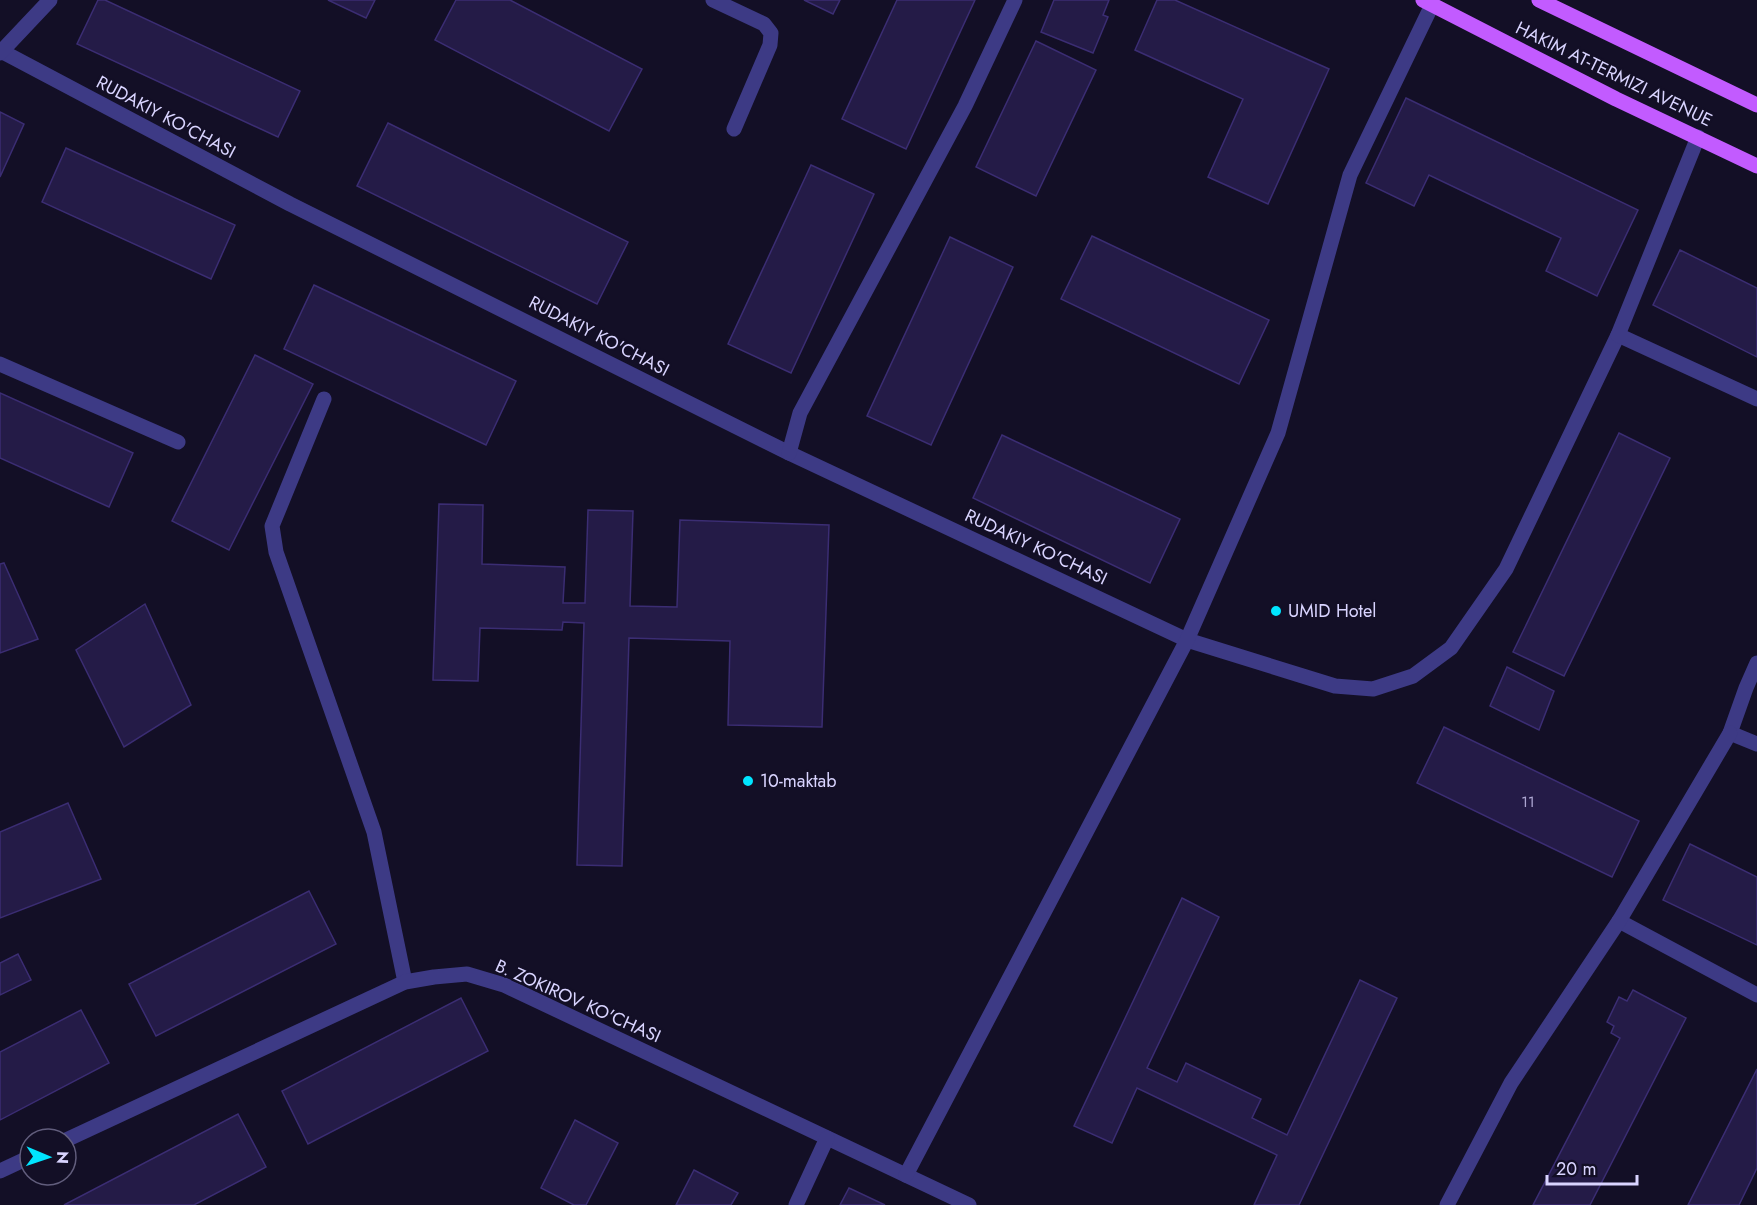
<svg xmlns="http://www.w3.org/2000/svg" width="1757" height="1205" font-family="Jost,sans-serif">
  <rect width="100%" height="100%" fill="#130f26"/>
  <g fill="#241b47" stroke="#3b2d73" stroke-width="1.5">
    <polygon points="98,0 105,0 300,91 278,137 77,44"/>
    <polygon points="328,0 375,0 366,18"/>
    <polygon points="456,0 510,0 642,69 609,131 435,40"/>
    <polygon points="804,0 840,0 833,14"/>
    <polygon points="897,0 975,0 906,149 842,119"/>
    <polygon points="1054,0 1109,0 1103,15 1108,17 1093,53 1041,32"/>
    <polygon points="1157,0 1175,0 1329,69 1268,204 1208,177 1243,99 1135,50"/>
    <polygon points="1036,41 1096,70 1036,196 976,167"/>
    <polygon points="1406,98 1638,210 1597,296 1546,271 1561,238 1429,175 1414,206 1366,183"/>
    <polygon points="0,112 24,124 0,177"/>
    <polygon points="388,123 628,242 597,304 357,186"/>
    <polygon points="66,148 235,225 211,279 42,202"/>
    <polygon points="811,165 874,194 791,373 728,344"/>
    <polygon points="1092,236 1269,320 1239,384 1061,299"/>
    <polygon points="950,237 1013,267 931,445 867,416"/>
    <polygon points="1680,250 1757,288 1757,357 1653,305"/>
    <polygon points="314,285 516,381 486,445 284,349"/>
    <polygon points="255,355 313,384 229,550 172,521"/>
    <polygon points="0,393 133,453 109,507 0,458"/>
    <polygon points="1619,433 1670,458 1564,676 1513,652"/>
    <polygon points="1002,435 1180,519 1150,583 973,498"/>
    <polygon points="439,504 483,505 482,564 565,567 563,603 585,603 588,510 633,511 630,606 677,607 680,520 829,525 822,727 728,725 730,641 629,638 622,866 577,865 584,623 563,622 562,630 480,628 478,681 433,680"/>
    <polygon points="4,563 38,639 0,653 0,564"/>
    <polygon points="145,604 191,705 124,747 76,650"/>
    <polygon points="1507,667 1554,691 1539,730 1490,706"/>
    <polygon points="1444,727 1639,821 1612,877 1417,783"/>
    <polygon points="68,803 101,879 0,918 0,832"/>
    <polygon points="1690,844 1757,877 1757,945 1663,900"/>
    <polygon points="309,891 336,944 156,1036 129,984"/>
    <polygon points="1182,898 1219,917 1147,1068 1177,1082 1186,1063 1261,1099 1252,1118 1287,1135 1360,980 1397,998 1299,1205 1254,1205 1277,1155 1137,1088 1112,1143 1074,1126"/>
    <polygon points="18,954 31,980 0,995 0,963"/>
    <polygon points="1633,990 1686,1018 1590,1205 1533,1205 1620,1038 1611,1033 1614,1026 1607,1022 1619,997 1627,1001"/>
    <polygon points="461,998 488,1051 308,1144 282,1091"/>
    <polygon points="81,1010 109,1063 0,1120 0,1052"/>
    <polygon points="1757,1069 1757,1168 1739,1205 1688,1205"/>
    <polygon points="238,1114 266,1167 194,1205 64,1205"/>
    <polygon points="575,1120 618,1143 586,1205 574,1205 541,1188"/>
    <polygon points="694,1170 738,1193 731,1205 676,1205"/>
    <polygon points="849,1188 885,1205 840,1205"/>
  </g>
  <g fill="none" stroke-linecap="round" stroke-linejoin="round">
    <g stroke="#3d3a85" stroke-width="15">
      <polyline points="713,0 764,24 771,33 770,45 734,129"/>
      <polyline points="1,51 290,204 789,453 1187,640 1335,686 1373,689 1413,676 1451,648 1506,569 1618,335"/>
      <polyline points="0,53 50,0"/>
      <polyline points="1698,137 1618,335 1757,399"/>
      <polyline points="0,364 178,442"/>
      <polyline points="324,399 272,526 276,552 374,832 405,982"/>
      <polyline points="789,453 800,413 965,106 1015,0"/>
      <polyline points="1757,663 1746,688 1730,733 1757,744"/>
      <polyline points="1619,921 1757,995"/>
      <polyline points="66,1140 405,982 434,977 467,974 504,985 969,1205"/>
      <polyline points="0,1171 30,1157"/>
      <polyline points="906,1175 1187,640 1278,433 1350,175 1432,5"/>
      <polyline points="796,1205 827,1138"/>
      <polyline points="1447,1205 1511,1083 1619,921 1730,733"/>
    </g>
    <g stroke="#c25bff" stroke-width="15">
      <polyline points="1423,0 1616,99 1757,166"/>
      <polyline points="1539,0 1757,105"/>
    </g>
  </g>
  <g fill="#00e5ff" stroke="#130f26" stroke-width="2">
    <circle cx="1276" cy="611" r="6"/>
    <circle cx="748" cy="781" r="6"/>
  </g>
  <g text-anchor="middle" stroke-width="4.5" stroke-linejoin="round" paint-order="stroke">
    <g font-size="15" fill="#aca6d1">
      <text x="1528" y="807">11</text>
    </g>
    <g font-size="18" fill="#d9d4ff" stroke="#130f26">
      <text transform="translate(1614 74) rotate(26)" y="6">HAKIM AT-TERMIZI AVENUE</text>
      <text transform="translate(166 117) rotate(28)" y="6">RUDAKIY KO'CHASI</text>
      <text transform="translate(599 336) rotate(27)" y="6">RUDAKIY KO'CHASI</text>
      <text transform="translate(1036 547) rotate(25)" y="6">RUDAKIY KO'CHASI</text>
      <text transform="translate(578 1001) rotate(24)" y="6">B. ZOKIROV KO'CHASI</text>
    </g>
    <g font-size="18" fill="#d9d4ff" stroke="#130f26" text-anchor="start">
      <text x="1288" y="617">UMID Hotel</text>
      <text x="760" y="787">10-maktab</text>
    </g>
  </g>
  <g transform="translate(48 1157) rotate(92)"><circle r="28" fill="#130f26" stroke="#625e7d" stroke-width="1.5"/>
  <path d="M0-4.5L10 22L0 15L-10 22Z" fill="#00e5ff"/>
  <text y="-9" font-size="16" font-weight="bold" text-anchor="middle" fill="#d9d4ff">N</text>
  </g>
  <path d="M1547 1175v9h90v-9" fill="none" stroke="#d9d4ff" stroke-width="3"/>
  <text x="1556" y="1175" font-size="18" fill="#d9d4ff" stroke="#130f26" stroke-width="4.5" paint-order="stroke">20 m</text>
</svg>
